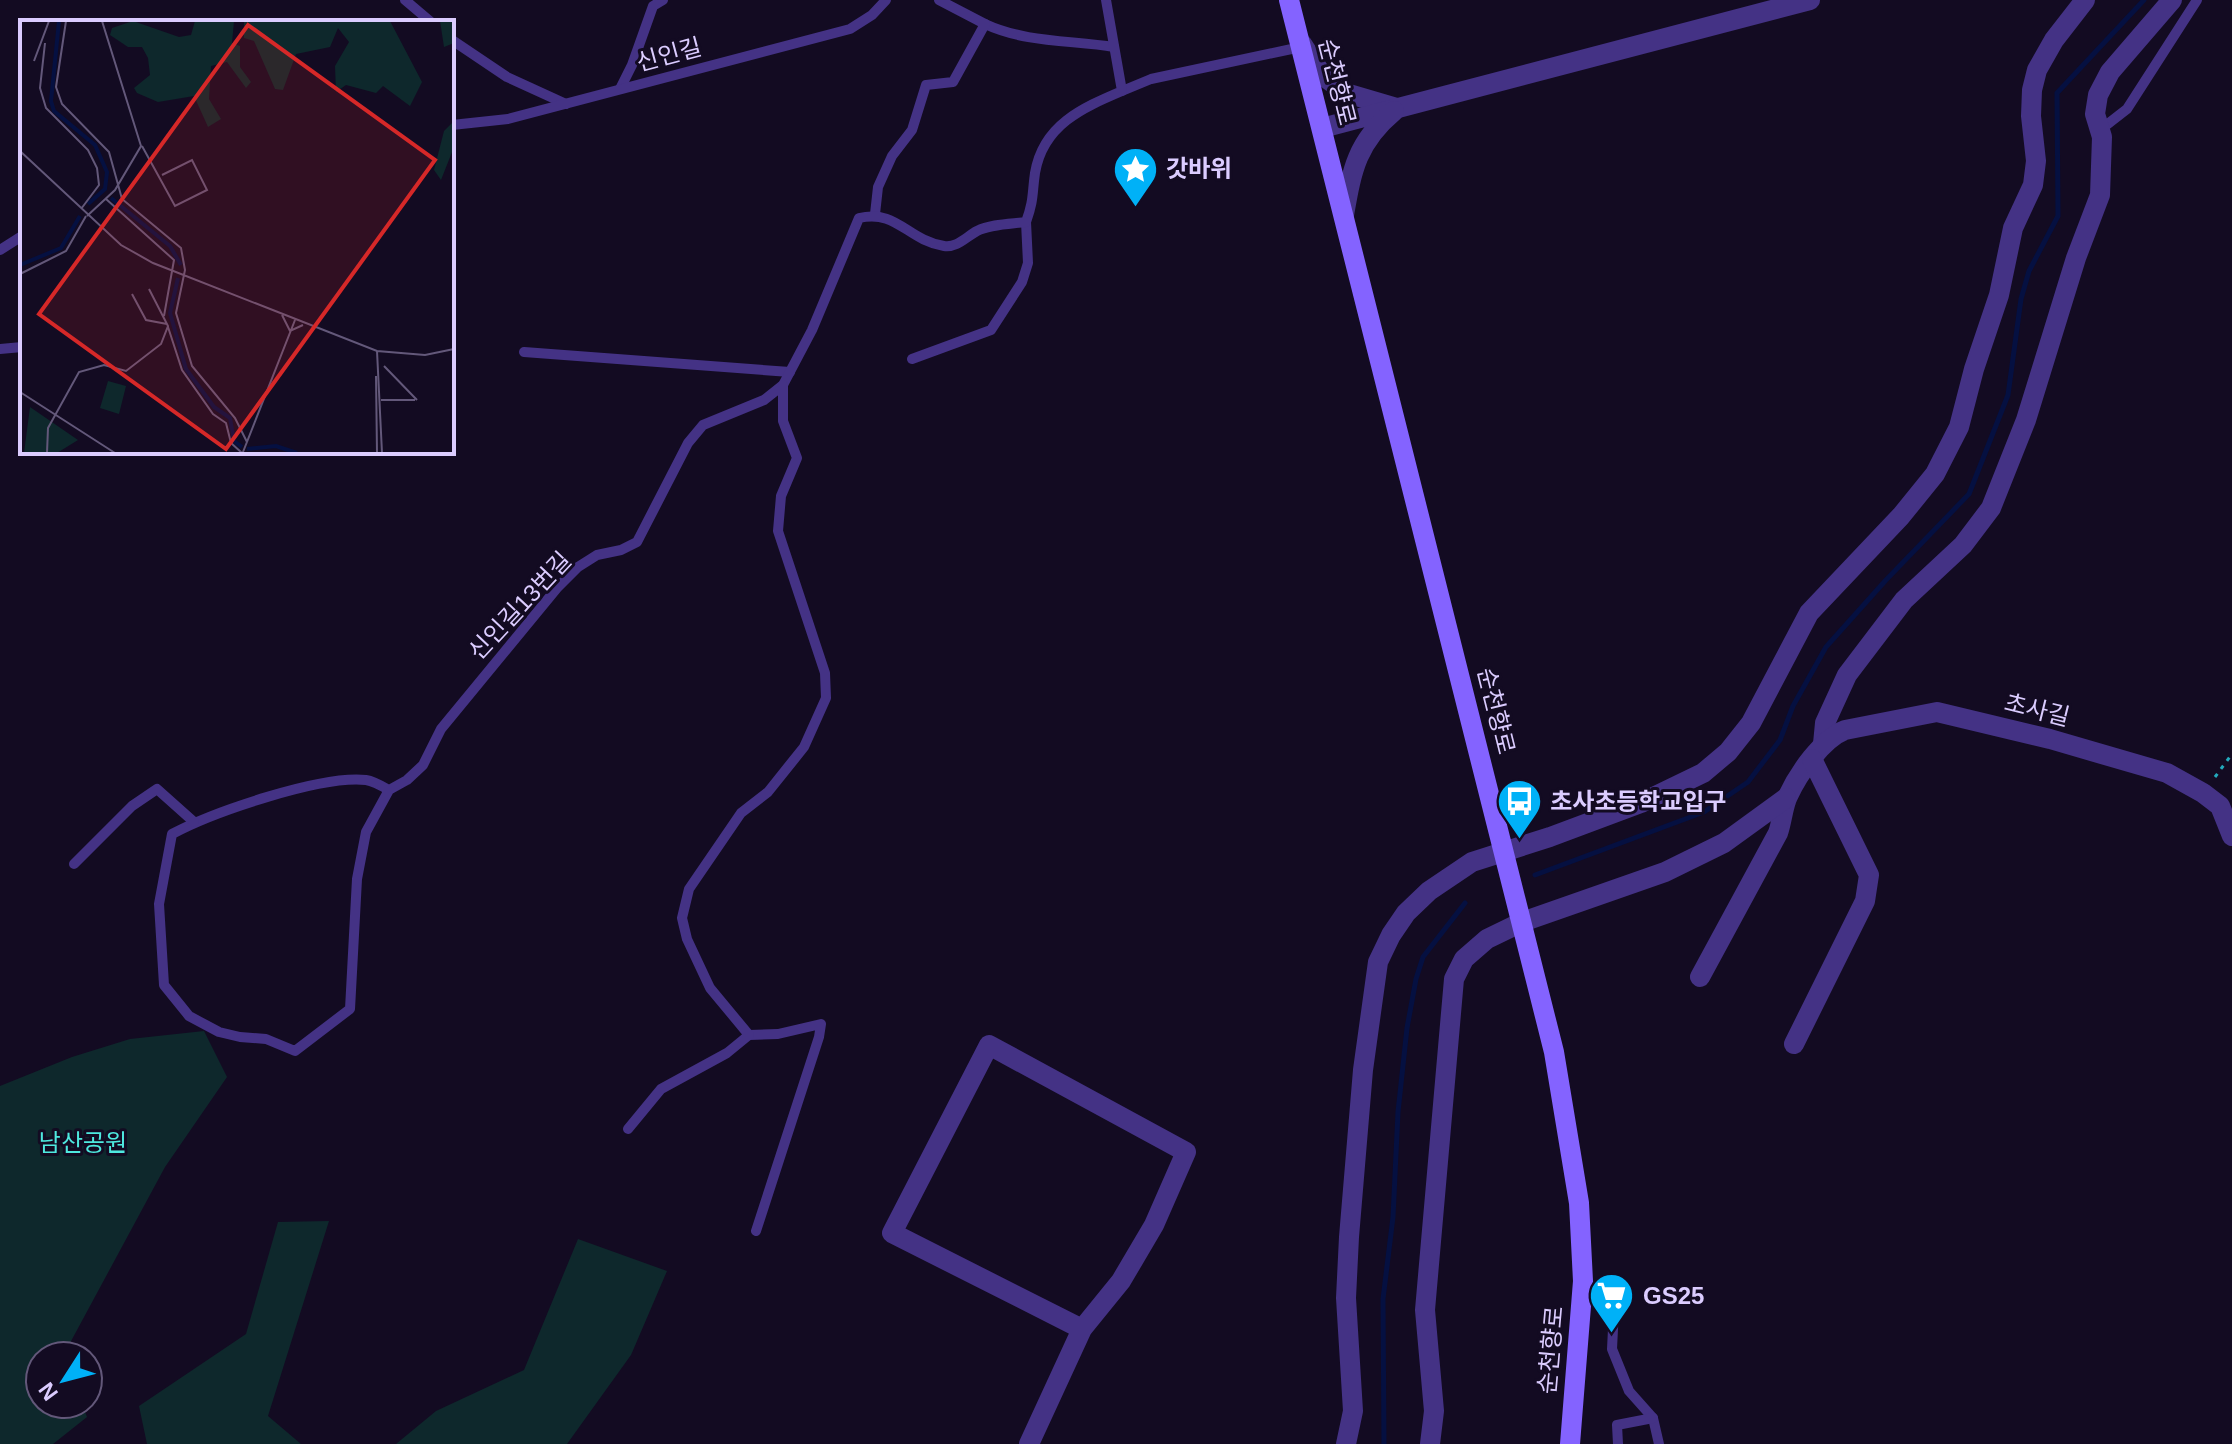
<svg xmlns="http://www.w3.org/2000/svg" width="2232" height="1444" font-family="Arial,'Noto Sans KR',sans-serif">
  <rect width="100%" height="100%" fill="#130b22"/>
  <g fill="#0e282c">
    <polygon points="204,1031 227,1077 165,1167 63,1356 40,1356 40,1404 82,1404 87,1417 53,1444 0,1444 0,1086 72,1057 130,1039"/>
    <polygon points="329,1221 268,1416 301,1444 147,1444 139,1406 246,1334 278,1222"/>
    <polygon points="578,1239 667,1271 631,1355 567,1444 396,1444 436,1411 524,1370"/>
  </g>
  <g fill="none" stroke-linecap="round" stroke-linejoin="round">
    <g stroke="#051041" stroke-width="5">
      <polyline points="1535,875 1704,812 1748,782 1780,740 1793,706 1826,647 1886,580 1969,494 2008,395 2021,299 2029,271 2058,216 2057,93 2144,0"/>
      <polyline points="1384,1444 1383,1299 1393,1217 1398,1112 1407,1028 1416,979 1423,957 1465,903"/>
    </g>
    <polyline stroke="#23a9bc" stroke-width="3" stroke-dasharray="4 6" stroke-linecap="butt" points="2215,777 2232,754"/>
    <g stroke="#443285" stroke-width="10">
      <polyline points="405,0 431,22"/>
      <path d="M985,24C1026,43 1071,40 1114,47"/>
      <polyline points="452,40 507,77 566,104"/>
      <polyline points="620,89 632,65 653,6 663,0"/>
      <polyline points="1122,91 1151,79 1301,47"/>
      <polyline points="452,125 508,119 850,29 872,15 886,0"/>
      <polyline points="2100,130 2127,109 2197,0"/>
      <polyline points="875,214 878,187 892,156 912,130 926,85 953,82 985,24 939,0"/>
      <polyline points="0,250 22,236"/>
      <polyline points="0,349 22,347"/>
      <polyline points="524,352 790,372"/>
      <polyline points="912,359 991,330 1022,282 1028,263 1026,222"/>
      <path d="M389,790L366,832L357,879L350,1009L295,1051L266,1039L240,1037L219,1032L189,1016L164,985L159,904L172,834C213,812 321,775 366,780C373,781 382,786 389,790L407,780L423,765L441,729L557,588L578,567L597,555L621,550L637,542L688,443L703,425L764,400L783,385L812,330L859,218C897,209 907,240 944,246C957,248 966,237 977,231C991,224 1010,224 1026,222C1034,200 1032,194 1035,173C1043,125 1082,108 1122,91L1106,0"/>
      <polyline points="74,864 132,806 157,789 194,822"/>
      <polyline points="749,1035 778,1034 821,1024 819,1037 756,1231"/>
      <polyline points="628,1129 661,1089 727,1053 749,1035 710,988 687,939 682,918 689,889 741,813 768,792 804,747 826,698 825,673 778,531 781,496 797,458 783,421 783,385"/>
      <polyline points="1614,1309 1612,1349 1629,1391 1653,1418 1659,1444"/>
      <polyline points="1618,1444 1617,1425 1653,1418"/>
    </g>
    <g stroke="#443285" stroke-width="20">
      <polyline points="1302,44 1322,75 1346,93 1397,108"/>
      <polyline points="1322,128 1810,0"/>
      <path d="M1344,215C1352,169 1357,142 1394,111"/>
      <polyline points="1823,744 1825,723 1847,675 1904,600 1963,545 1991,508 2026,420 2076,258 2100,195 2102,137 2095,114 2098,95 2110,72 2172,0"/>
      <path d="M1700,977L1778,833C1782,822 1783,806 1788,796C1798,774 1822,739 1845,730L1937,712L2050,739L2167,773L2203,793L2220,806L2232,836"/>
      <polyline points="1794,1044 1865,901 1869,875 1812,759"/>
      <polyline points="1029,1444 1082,1329 1121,1281 1154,1225 1186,1152 989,1045 892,1233 1082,1329"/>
      <polyline points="1346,1444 1353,1411 1346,1298 1349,1237 1363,1070 1378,962 1391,935 1406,913 1429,891 1472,862 1550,837 1641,803 1703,773 1728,752 1751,723 1809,613 1901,516 1935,474 1959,427 1974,369 1999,295 2013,228 2033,185 2036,161 2031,116 2032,90 2037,70 2054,40 2085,0"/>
      <polyline points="1430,1444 1434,1411 1425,1310 1454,979 1464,959 1487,939 1522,922 1665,872 1724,843 1786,798"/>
    </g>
    <polyline stroke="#8463ff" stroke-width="20" points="1289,0 1554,1052 1579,1203 1583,1281 1570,1444"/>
  </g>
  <defs>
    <symbol id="sight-pin" viewBox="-11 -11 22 30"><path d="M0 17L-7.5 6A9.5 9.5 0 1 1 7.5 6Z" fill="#00b1f7" stroke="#130b22"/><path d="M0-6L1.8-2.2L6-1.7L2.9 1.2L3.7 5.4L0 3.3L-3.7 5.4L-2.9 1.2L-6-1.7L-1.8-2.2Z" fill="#fff"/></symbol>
    <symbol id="bus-pin" viewBox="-11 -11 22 30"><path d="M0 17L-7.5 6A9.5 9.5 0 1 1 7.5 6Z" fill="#00b1f7" stroke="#130b22"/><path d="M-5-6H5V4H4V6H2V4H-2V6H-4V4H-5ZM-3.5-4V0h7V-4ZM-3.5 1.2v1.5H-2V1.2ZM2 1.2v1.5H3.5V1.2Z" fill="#fff"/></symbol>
    <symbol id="supermarket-pin" viewBox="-11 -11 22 30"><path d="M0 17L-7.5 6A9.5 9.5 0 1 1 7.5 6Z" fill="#00b1f7" stroke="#130b22"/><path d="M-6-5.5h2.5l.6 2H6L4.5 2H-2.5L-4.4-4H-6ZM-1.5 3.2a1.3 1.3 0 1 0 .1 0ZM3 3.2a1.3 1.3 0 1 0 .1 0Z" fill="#fff"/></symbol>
  </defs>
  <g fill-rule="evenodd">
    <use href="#sight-pin" x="1110" y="144" width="51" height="69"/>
    <use href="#bus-pin" x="1494" y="776" width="51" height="69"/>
    <use href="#supermarket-pin" x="1586" y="1270" width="51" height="69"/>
  </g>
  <g text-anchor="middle" stroke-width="6" stroke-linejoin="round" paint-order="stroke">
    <g font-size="24" fill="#dbccff" stroke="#130b22">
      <text transform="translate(669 55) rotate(-15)" y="8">신인길</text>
      <text transform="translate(1337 82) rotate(76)" y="8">순천향로</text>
      <text transform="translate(520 606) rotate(-47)" y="8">신인길13번길</text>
      <text transform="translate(2037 710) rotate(14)" y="8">초사길</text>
      <text transform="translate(1496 711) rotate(76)" y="8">순천향로</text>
      <text transform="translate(1551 1350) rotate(-85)" y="8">순천향로</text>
    </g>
    <g font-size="24" font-weight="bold" fill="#dbccff" stroke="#130b22" text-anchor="start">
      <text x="1166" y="177">갓바위</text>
      <text x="1550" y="810">초사초등학교입구</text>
      <text x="1643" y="1304">GS25</text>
    </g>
    <g font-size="24" fill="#4ee9df" stroke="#130b22">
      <text x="83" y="1151">남산공원</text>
    </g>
  </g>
  <g transform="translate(20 20)">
    <rect width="434" height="434" fill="#130b22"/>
    <path d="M113,1L159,17L171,15L175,1H214L212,23L220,26V47L231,62L226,68L207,42L191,46L189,79L201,99L188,107L174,76L138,82L117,73L114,68L130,55L128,38L122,27H108L90,15L92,8ZM224,1H370L402,62L390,86L363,66L356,73L326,65L316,72L315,46L329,22L318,8L310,27L276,34L263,70L255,69L234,21L224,18ZM420,1H434V23L424,27ZM434,101V127L421,160L414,150L424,111ZM88,361L106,366L99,394L80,388ZM10,387L58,420L37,433H4Z" fill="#0e282c"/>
    <path fill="none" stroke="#051041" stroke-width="4" d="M39,1L31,81L34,91L75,125L87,152L85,169L68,184M91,178L150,226L161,245M0,245L41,228L60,196M158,258L150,293L166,349L194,387L210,398L214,421L222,427M227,429L256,426L277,433"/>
    <path fill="none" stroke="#63587a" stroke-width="2" d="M46,1L36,67L42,84L89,132L102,179L161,228L165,250L156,293L172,346L215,398L227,422M25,23L20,68L26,88L68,130L77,148L79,165L61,189M14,41L29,1M122,126L155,186L187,170L172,140L142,155M0,131L101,225L133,243L357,331L405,335L434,329M86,179L154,240L144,296M67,196L95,170L121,126L82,1M0,254L46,231L66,196M112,274L126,300L147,304M262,295L270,311L283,305M148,307L162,350L193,394L206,403L211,423L222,433M357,331L362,433M364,346L397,380M356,356L357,433M0,372L95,433M361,380H395M223,432L275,300M27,433L28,408L59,352L84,345L106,351L141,324L148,306L129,269"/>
    <path fill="#d62828" fill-opacity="0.15" stroke="#d62828" stroke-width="4" d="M228,5L415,140L206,429L19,294Z"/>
    <rect width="434" height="434" fill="none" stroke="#dbccff" stroke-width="4"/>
  </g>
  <g transform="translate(64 1380) rotate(234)"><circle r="38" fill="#130b22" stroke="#63587a" stroke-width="2"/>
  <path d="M0-6L14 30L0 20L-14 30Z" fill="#00b1f7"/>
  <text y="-12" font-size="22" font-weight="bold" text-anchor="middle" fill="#dbccff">N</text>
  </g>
</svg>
